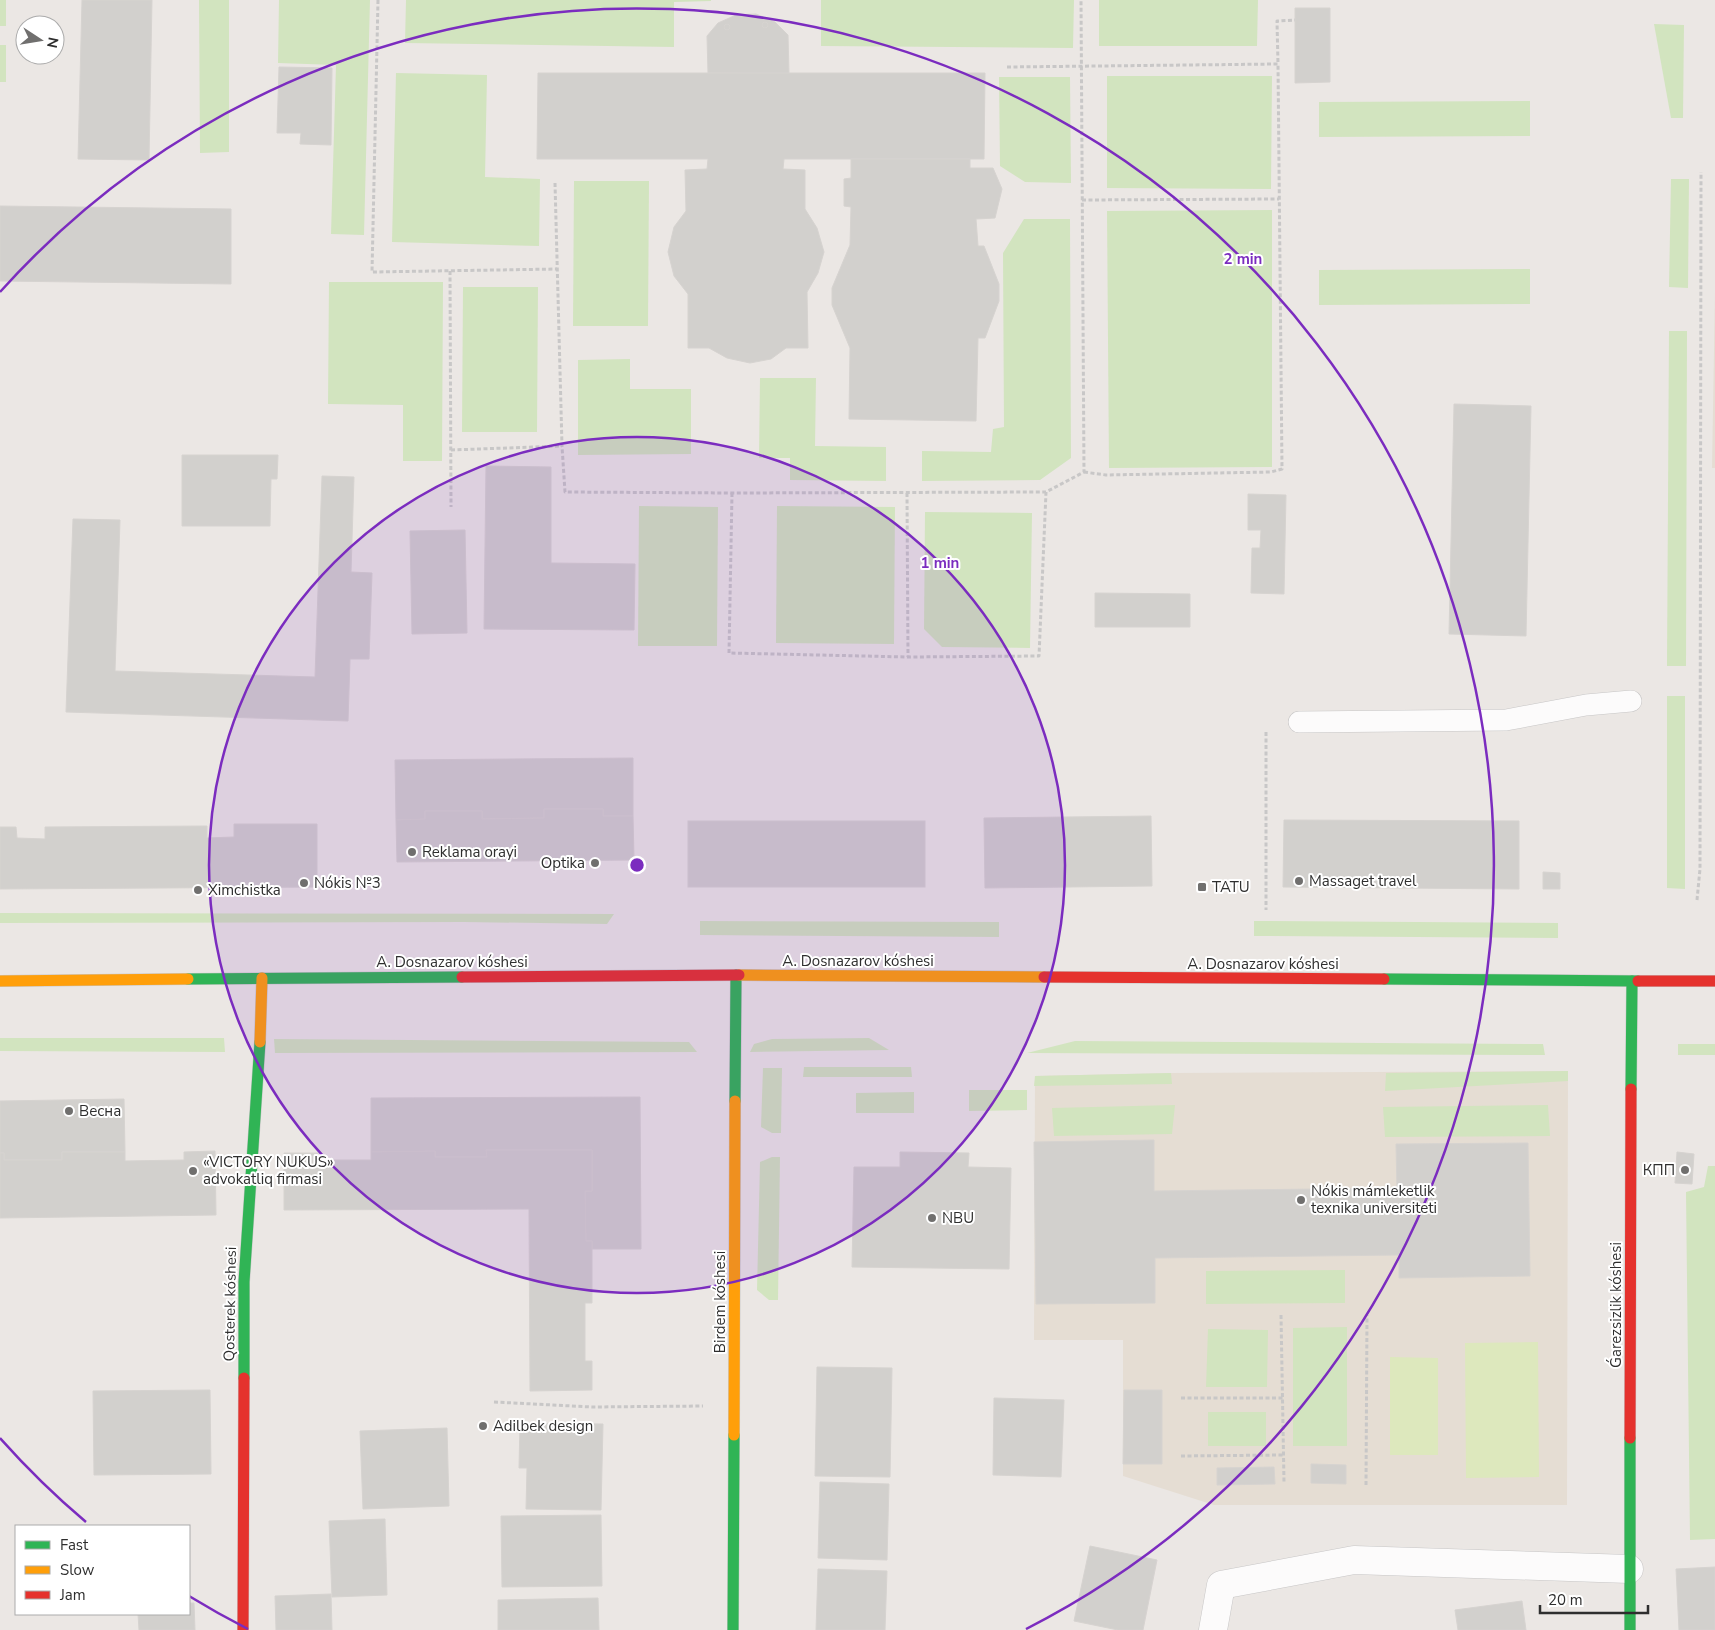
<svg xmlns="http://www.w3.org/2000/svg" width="1715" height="1630" font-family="'Nunito Sans',sans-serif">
  <rect width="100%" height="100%" fill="#ebe7e4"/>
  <g fill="#e5ddd3">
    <polygon points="1715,292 1715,468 1712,468"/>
    <polygon points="1568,1071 1567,1505 1214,1505 1123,1476 1123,1340 1034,1340 1035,1076 1171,1073"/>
  </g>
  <g fill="#d2e4bf">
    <rect x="0" y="0" width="6" height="26"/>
    <polygon points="199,0 229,0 229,152 200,153"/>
    <polygon points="279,0 370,0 364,235 331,234 336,65 278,63"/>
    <polygon points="406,0 711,0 711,1 674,2 674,47 405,43"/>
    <polygon points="821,0 1074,0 1073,48 821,46"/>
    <polygon points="1099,0 1258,0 1257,46 1099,46"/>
    <polygon points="1654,24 1684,25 1683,118 1671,118"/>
    <rect x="0" y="45" width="6" height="37"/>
    <polygon points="396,73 487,75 485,177 540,179 539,246 392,242"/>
    <polygon points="1107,76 1272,76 1271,189 1107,188"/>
    <polygon points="999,77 1070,77 1071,183 1025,182 1000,166"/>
    <polygon points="1530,101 1530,136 1319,137 1319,102"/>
    <polygon points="1671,179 1689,179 1688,288 1669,287"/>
    <polygon points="574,181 649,181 648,326 573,326"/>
    <polygon points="1272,210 1272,467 1109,468 1107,211"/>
    <polygon points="1024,219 1070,219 1071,458 1040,480 922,481 922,451 991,452 993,429 1004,427 1003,253"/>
    <polygon points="1530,269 1530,304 1319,305 1319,270"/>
    <polygon points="329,282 443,282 442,461 403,461 403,405 328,404"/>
    <polygon points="463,287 538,287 537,432 462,432"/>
    <polygon points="1669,331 1687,331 1686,666 1667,666"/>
    <polygon points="630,359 630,389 691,389 691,454 578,455 578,360"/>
    <polygon points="760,378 816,378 815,446 886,447 886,481 790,480 790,458 759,458"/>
    <polygon points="639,506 718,507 717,646 638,646"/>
    <polygon points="777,506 895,507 894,644 776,643"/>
    <polygon points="925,512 1032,513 1030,648 942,647 924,629"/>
    <polygon points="1667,696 1685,696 1685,889 1667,888"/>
    <polygon points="0,913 614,914 607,924 464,922 0,923"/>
    <polygon points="700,921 999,922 999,937 700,935"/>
    <polygon points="1254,921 1558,923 1558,938 1254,936"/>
    <polygon points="0,1038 224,1038 225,1052 0,1051"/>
    <polygon points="869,1038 889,1050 750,1052 754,1044 772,1039"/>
    <polygon points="274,1039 689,1042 697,1052 275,1053"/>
    <polygon points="1075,1041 1543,1044 1545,1055 1027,1053"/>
    <rect x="1678" y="1044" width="37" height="11"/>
    <polygon points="804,1067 911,1067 912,1077 803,1077"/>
    <polygon points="763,1068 782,1068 781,1133 772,1133 761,1127"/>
    <polygon points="1568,1071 1568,1081 1385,1091 1386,1073"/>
    <polygon points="1171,1073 1172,1084 1034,1086 1035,1076"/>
    <polygon points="969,1090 1027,1090 1027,1110 969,1111"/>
    <polygon points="914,1092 914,1113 856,1113 856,1093"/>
    <polygon points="1175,1105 1172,1134 1054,1136 1052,1108"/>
    <polygon points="1548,1105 1550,1136 1385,1137 1383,1107"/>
    <polygon points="772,1157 780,1157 778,1300 769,1300 757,1290 760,1162"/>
    <polygon points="1708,1166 1715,1166 1715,1539 1690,1540 1686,1192 1704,1187"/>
    <polygon points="1345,1270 1345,1303 1206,1304 1206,1271"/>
    <polygon points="1347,1327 1347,1446 1293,1446 1293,1328"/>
    <polygon points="1208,1329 1268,1330 1267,1387 1206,1387"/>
    <rect x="1208" y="1412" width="58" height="34"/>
  </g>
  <g fill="#dde8bd">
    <polygon points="1538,1342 1539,1477 1466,1478 1465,1343"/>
    <polygon points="1390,1357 1438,1358 1438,1455 1390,1455"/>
  </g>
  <g fill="#d2d0cd" stroke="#d6d3d0">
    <polygon points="82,0 152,0 149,160 78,159"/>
    <polygon points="1295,8 1330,8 1330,82 1295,83"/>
    <polygon points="756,14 775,22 788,35 789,74 708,73 707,36 718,23 736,15"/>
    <circle cx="765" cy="25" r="3"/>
    <circle cx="727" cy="27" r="3"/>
    <polygon points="279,67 332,68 331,145 300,144 301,133 277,133"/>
    <polygon points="538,73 985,73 984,159 784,159 783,169 805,170 805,209 817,228 824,252 818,273 807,292 808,348 786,348 771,359 750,363 727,358 709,348 688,348 688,294 674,276 668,252 674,227 686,211 685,170 707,169 708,159 537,159"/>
    <polygon points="851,159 970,159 970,168 993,168 1002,189 995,218 976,219 978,246 984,246 999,284 999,301 985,338 978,338 976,421 849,419 850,348 832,305 832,288 850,245 851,207 844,206 844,179 851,178"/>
    <polygon points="0,206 231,209 231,284 0,281"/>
    <polygon points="1454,404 1531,406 1526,636 1449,634"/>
    <polygon points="182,455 278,455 277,479 271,479 270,526 182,526"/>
    <polygon points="486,466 551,467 551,563 635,564 634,630 484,629"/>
    <polygon points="322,476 354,477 351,572 372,573 369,659 350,659 348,721 66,712 73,519 120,520 115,671 315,677"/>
    <polygon points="1248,494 1286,495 1284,594 1251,593 1252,548 1260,548 1261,530 1248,530"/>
    <polygon points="465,530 467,633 412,634 410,531"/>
    <polygon points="1095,593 1190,594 1190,627 1095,627"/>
    <polygon points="633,758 633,816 603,816 603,809 544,809 544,818 482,819 482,811 425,811 425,819 396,820 395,760"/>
    <polygon points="544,809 603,809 603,816 633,816 634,860 397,862 396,820 425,819 425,811 482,811 482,819 544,818"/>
    <polygon points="1151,816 1152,886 985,888 984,818"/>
    <polygon points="1284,820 1519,821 1519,889 1283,887"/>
    <rect x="688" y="821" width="237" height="66"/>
    <polygon points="234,824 317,824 317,887 0,889 0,827 16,827 17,838 45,839 45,827 207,826 207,838 234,837"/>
    <polygon points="1543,872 1560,873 1560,889 1543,889"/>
    <polygon points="640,1097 641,1249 592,1249 592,1241 586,1241 585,1191 592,1191 592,1150 486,1150 487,1157 435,1157 435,1151 371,1152 371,1098"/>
    <polygon points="124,1099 125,1152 62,1152 62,1160 4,1160 4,1153 0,1153 0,1101"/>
    <polygon points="1154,1140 1154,1191 1397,1188 1396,1144 1528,1143 1530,1276 1399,1278 1399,1255 1155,1258 1155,1303 1036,1304 1034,1142"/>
    <polygon points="486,1150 592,1150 592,1191 585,1191 586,1241 592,1241 592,1303 585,1303 585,1361 592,1361 592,1390 530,1391 529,1209 284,1210 284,1153 318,1153 317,1160 371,1160 371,1152 435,1151 435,1157 487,1157"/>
    <polygon points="215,1151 216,1215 0,1218 0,1153 4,1153 4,1160 62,1160 62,1152 125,1152 125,1161 184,1160 184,1152"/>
    <polygon points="900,1152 969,1153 968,1167 1011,1168 1009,1269 852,1267 854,1167 900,1167"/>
    <polygon points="1677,1152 1694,1154 1692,1184 1675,1183"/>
    <polygon points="817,1367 892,1368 890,1477 815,1476"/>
    <polygon points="210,1390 211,1474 94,1475 93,1391"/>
    <polygon points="1124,1390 1162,1390 1162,1464 1123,1464"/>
    <polygon points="994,1398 1064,1400 1061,1477 993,1475"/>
    <polygon points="520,1423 603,1424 601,1510 526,1509 527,1468 519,1468"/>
    <polygon points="447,1428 449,1506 363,1509 360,1431"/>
    <polygon points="1311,1464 1346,1465 1346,1484 1311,1483"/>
    <polygon points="1274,1467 1275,1484 1217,1485 1217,1468"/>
    <polygon points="820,1482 889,1484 887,1560 818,1558"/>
    <polygon points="601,1515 602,1586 502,1587 501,1516"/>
    <polygon points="385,1519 387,1595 332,1597 329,1521"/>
    <polygon points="1090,1546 1157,1560 1143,1630 1118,1630 1074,1621"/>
    <polygon points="1715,1567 1715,1630 1679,1630 1676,1569"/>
    <polygon points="818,1569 887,1571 885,1630 816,1630"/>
    <polygon points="331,1594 332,1630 276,1630 275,1596"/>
    <polygon points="598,1598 599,1630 498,1630 498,1600"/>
    <polygon points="1522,1601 1526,1630 1458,1630 1455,1610"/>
    <polygon points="189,1603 194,1603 195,1630 139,1630 138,1614 189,1614"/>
  </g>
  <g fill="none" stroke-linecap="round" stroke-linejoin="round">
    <defs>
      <polyline id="lane" points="1299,722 1506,720 1586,705 1631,701"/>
      <polyline id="street" points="1213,1630 1221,1585 1354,1560 1629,1569"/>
      <g id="fast">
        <polyline points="188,979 462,977"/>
        <polyline points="1384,979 1638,981"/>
        <polyline points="1631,1089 1632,981"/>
        <polyline points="735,1101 736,975"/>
        <polyline points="244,1378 244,1282 260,1042"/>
        <polyline points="1630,1438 1630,1630"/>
        <polyline points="733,1630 734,1435"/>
      </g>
      <g id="slow">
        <polyline points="739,975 1044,977"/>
        <polyline points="0,981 188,979"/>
        <polyline points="260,1042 262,978"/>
        <polyline points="734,1435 735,1101"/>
      </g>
      <g id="jam">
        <polyline points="462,977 739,975"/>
        <polyline points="1044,977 1384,979"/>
        <polyline points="1638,981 1715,981"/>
        <polyline points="1630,1438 1631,1089"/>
        <polyline points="243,1630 244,1378"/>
      </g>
    </defs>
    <use href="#lane" stroke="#c7c6c6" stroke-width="22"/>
    <use href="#street" stroke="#c7c6c6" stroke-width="29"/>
    <use href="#fast" stroke="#c7c6c6" stroke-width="12"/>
    <use href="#slow" stroke="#c7c6c6" stroke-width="12"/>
    <use href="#jam" stroke="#c7c6c6" stroke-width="12"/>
    <g stroke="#c8c7c7" stroke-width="3" stroke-dasharray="4 2.5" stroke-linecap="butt">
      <polyline points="378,0 372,272 557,269"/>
      <polyline points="1007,67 1278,64 1277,21 1295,20"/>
      <polyline points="555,183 562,446 565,492 732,493 1046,492 1084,472 1081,0"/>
      <polyline points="1082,200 1279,199"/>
      <polyline points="450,271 451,507"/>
      <polyline points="451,450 562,446"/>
      <polyline points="1084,472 1106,475 1271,472 1282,469 1278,64"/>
      <polyline points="732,493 729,653 908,657 1039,656 1046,492"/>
      <polyline points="907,493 908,657"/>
      <polyline points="1266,732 1266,910"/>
      <polyline points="1697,900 1700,869 1701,172"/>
      <polyline points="1281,1315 1284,1482"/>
      <polyline points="1181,1398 1283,1398"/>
      <polyline points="494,1402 592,1407 703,1406"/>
      <polyline points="1181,1456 1284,1455"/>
      <polyline points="1366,1485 1367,1315"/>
    </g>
    <use href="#lane" stroke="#fcfbfb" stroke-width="21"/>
    <use href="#street" stroke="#fcfbfb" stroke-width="28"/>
    <use href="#fast" stroke="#30b455" stroke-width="11"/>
    <use href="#slow" stroke="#ff9f0a" stroke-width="11"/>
    <use href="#jam" stroke="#e5322d" stroke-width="11"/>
  </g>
  <circle cx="637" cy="865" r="428" fill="#7b2cbf" fill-opacity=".12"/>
  <g fill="none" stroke="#7b2cbf" stroke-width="2.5">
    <circle cx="637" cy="865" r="428"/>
    <path d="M248 1629A857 857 0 0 1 189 1596M86 1522A857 857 0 0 1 0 1438M0 292A857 857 0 1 1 1026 1629"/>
  </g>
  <g fill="#706f6e" stroke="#fff" stroke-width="2">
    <circle cx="412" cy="852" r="5"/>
    <circle cx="595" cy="863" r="5"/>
    <circle cx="1299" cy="881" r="5"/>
    <circle cx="304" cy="883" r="5"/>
    <rect x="1197" y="882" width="10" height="10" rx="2.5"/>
    <circle cx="198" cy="890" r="5"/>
    <circle cx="69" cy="1111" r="5"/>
    <circle cx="1685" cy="1170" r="5"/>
    <circle cx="193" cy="1171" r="5"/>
    <circle cx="1301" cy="1200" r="5"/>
    <circle cx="932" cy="1218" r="5"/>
    <circle cx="483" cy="1426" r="5"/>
  </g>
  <g text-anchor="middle" stroke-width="4" stroke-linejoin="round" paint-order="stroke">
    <g font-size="15" fill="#2e2e2e" stroke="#fff" text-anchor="start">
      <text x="422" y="857">Reklama orayi</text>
      <text x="585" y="868" text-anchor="end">Optika</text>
      <text x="1309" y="886">Massaget travel</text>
      <text x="314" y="888">Nókis №3</text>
      <text x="1212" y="892">TATU</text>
      <text x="208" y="895">Ximchistka</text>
      <text x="79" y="1116">Весна</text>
      <text x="203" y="1167">«VICTORY NUKUS»<tspan x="203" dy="17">advokatliq firmasi</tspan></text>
      <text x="1675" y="1175" text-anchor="end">КПП</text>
      <text x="1311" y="1196">Nókis mámleketlik<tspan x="1311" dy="17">texnika universiteti</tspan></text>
      <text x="942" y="1223">NBU</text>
      <text x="493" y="1431">Adilbek design</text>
    </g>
    <g font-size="15" fill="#2e2e2e" stroke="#fff">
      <text x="858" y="966">A. Dosnazarov kóshesi</text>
      <text x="452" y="967">A. Dosnazarov kóshesi</text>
      <text x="1263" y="969">A. Dosnazarov kóshesi</text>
      <text transform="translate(720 1302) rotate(-90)" y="5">Birdem kóshesi</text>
      <text transform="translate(230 1304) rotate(-89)" y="5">Qosterek kóshesi</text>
      <text transform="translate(1616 1305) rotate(-90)" y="5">Ǵarezsizlik kóshesi</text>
    </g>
  </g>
  <circle cx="637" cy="865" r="8" fill="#7b2cbf" stroke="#fff" stroke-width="2.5"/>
  <g font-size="15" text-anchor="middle" font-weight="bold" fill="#7b2cbf" stroke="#fff" stroke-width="4" stroke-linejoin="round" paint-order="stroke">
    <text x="1243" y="264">2 min</text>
    <text x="940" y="568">1 min</text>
  </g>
  <rect x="15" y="1525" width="175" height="90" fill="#ffffff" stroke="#ababab"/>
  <rect x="25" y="1541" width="25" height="8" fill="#30b455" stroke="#ababab"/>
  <text x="60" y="1550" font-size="15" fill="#2e2e2e">Fast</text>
  <rect x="25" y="1566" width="25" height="8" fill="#ff9f0a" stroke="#ababab"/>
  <text x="60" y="1575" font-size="15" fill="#2e2e2e">Slow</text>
  <rect x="25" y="1591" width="25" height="8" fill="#e5322d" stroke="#ababab"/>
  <text x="60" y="1600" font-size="15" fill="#2e2e2e">Jam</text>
  <g transform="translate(40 40) rotate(102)"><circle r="24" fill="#ffffff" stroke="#ababab"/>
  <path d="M0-4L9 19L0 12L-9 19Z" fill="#706f6e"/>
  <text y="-8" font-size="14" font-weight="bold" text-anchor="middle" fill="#2e2e2e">N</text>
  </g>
  <path d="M1540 1605v8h108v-8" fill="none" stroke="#2e2e2e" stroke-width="2.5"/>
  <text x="1548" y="1605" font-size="15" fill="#2e2e2e" stroke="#ffffff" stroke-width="4" paint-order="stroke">20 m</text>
</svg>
